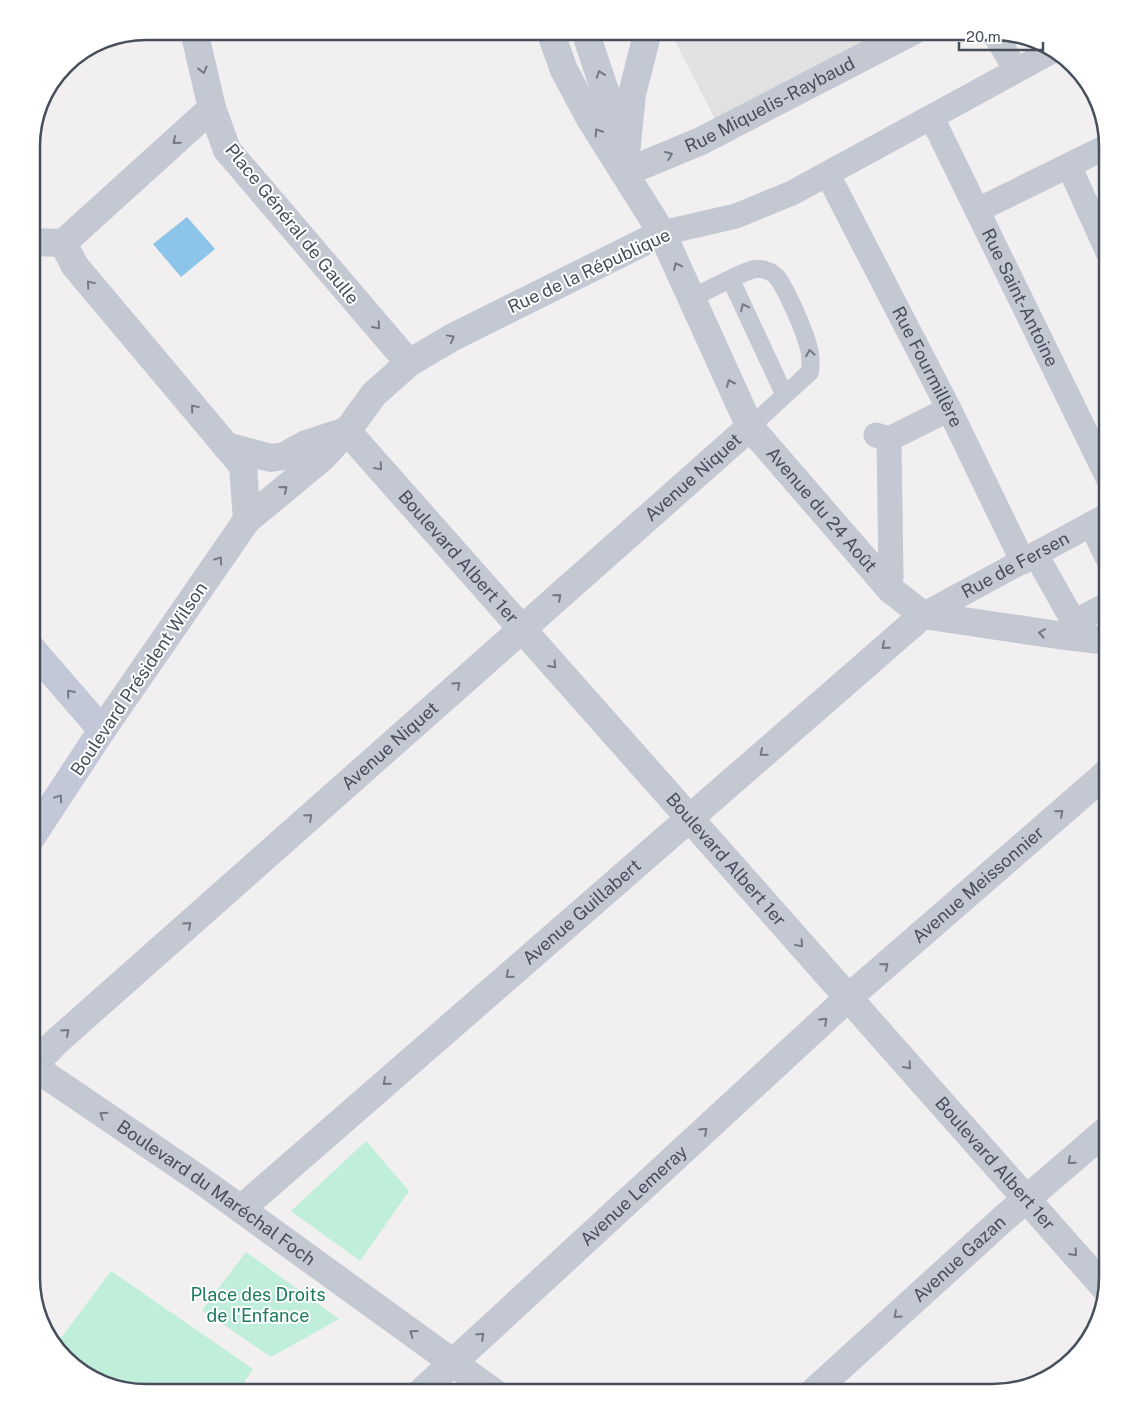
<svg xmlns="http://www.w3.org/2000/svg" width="1139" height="1424" font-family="'Public Sans',sans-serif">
  <rect width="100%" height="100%" fill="#f1efef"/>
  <polygon fill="#e2e1e1" points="670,31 877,31 879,36 716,121"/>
  <g fill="#bfeeda">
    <polygon points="366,1141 409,1191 360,1261 291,1211"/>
    <polygon points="246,1252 339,1319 271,1357 202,1310"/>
    <polygon points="111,1271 253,1369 237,1393 146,1393 97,1381 55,1346"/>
  </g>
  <polygon fill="#8dc4e9" points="187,217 215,249 181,277 153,244"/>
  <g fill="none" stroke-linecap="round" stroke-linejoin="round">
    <g stroke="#c3c8d3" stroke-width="18">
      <polyline points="731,280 784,394"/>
      <path d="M692,298C705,292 743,271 755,269C761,268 771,271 776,276C786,288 804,330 808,345C811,354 811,362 810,372L750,427"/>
    </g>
    <g stroke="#c3c8d3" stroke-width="25">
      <polyline points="993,31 1016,70"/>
      <path id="s1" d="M932,118L1108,478"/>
      <polyline points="1069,166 1108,252"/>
      <path id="s2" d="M828,175L949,409L1023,562"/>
      <polyline points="978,210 1108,146"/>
      <polyline points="662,233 736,216 792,193 1054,50"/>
      <polyline points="876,435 889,439 949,409"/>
      <polyline points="1091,524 1108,559"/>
      <polyline points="1036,555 1071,617 1084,628"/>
      <polyline points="886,582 891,577 889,439"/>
      <path id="s3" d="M923,615L1108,515"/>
      <polyline points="1076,621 1108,604"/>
    </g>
    <g stroke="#c3c8d3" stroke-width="28">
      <path id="s4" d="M550,31L564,70L589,117L662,233L750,427L891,590L923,615L1058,635L1108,641"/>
      <polyline points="585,31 622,142"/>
      <path id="s5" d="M624,173L701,141L913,31"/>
      <polyline points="624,173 632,94 648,31"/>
      <polyline points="409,363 453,337 662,233"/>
      <path id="s6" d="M32,1067L56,1042L750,427"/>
      <path id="s7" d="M241,1209L923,615"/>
      <path id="s8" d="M420,1393L848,998L1108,772"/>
      <path id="s9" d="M812,1393L1003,1219L1108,1129"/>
    </g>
    <g stroke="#c3c8d3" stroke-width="28">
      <polyline points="31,242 63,243"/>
      <polyline points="63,243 75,266 243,466 247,520"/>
      <polyline points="63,243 212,108"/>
      <path id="s10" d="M347,431L1105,1288"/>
      <polyline points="226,446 271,458 284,456 306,444 346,431"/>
      <polyline points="102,730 247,520 322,458 347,431 374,394 409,363 227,150 212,108 194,31"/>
      <path id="s11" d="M31,1065L202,1181L495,1393"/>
    </g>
    <polyline stroke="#c2c8d7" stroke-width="28" points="31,838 102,730 31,648"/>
  </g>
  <defs><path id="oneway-chevron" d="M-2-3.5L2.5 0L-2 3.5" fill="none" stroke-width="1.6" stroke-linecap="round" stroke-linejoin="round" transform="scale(1.25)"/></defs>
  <g stroke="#727986">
    <use href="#oneway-chevron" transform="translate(203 70) rotate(76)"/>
    <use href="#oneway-chevron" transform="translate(600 74) rotate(-110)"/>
    <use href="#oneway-chevron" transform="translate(598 132) rotate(-122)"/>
    <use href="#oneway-chevron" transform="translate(176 141) rotate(139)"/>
    <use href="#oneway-chevron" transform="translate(669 155) rotate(-23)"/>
    <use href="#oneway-chevron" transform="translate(677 266) rotate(-115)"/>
    <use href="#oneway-chevron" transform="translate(90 284) rotate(-130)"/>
    <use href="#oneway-chevron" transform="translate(744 307) rotate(-115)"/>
    <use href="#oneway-chevron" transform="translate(377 326) rotate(49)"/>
    <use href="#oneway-chevron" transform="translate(451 338) rotate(-29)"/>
    <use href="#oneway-chevron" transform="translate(810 353) rotate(-100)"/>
    <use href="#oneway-chevron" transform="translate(730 383) rotate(-114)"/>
    <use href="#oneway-chevron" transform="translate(194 408) rotate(-130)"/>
    <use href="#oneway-chevron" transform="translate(379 467) rotate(49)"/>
    <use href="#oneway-chevron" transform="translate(284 489) rotate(-40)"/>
    <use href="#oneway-chevron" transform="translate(219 560) rotate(-56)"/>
    <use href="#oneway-chevron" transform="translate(558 597) rotate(-41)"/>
    <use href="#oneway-chevron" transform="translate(1042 633) rotate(-171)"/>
    <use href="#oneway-chevron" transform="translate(885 646) rotate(139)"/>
    <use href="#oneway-chevron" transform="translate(553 665) rotate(48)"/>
    <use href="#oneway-chevron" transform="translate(457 685) rotate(-42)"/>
    <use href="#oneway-chevron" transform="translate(763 753) rotate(139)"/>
    <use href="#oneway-chevron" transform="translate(1060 813) rotate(-41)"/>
    <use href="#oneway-chevron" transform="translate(309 817) rotate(-42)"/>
    <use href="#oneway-chevron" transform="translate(188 925) rotate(-42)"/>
    <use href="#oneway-chevron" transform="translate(800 944) rotate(48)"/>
    <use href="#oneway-chevron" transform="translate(885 966) rotate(-41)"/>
    <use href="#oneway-chevron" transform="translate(509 975) rotate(139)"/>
    <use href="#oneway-chevron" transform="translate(824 1021) rotate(-43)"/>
    <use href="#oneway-chevron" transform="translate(66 1032) rotate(-42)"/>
    <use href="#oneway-chevron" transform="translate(908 1066) rotate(48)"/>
    <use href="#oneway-chevron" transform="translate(386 1082) rotate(139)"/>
    <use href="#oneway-chevron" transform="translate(103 1115) rotate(-146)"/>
    <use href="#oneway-chevron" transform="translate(704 1131) rotate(-43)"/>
    <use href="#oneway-chevron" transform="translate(1071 1161) rotate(139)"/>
    <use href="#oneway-chevron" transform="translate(1074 1253) rotate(48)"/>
    <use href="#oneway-chevron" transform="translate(897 1315) rotate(138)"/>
    <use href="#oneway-chevron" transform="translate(413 1333) rotate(-144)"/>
    <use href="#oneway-chevron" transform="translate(481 1336) rotate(-43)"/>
  </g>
  <g stroke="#727987">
    <use href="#oneway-chevron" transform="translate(70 693) rotate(-131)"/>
    <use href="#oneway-chevron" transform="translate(59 798) rotate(-56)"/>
  </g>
  <g text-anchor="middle" stroke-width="4" stroke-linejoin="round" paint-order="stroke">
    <g font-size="18" fill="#474e5c" stroke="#fff">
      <text dy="6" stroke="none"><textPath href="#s5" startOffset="161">Rue Miquelis-Raybaud</textPath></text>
      <text transform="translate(292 224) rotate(51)" y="6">Place Général de Gaulle</text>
      <text transform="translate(589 271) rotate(-25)" y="6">Rue de la République</text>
      <text dy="6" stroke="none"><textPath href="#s1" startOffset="200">Rue Saint-Antoine</textPath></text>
      <text dy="6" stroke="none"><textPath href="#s2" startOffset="216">Rue Fourmillère</textPath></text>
      <text dy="6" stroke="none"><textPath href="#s6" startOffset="886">Avenue Niquet</textPath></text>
      <text dy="6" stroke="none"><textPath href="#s4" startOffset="554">Avenue du 24 Août</textPath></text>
      <text dy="6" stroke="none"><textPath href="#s10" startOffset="168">Boulevard Albert 1er</textPath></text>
      <text dy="6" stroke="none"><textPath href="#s3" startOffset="105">Rue de Fersen</textPath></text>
      <text transform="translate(139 679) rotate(-56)" y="6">Boulevard Président Wilson</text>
      <text dy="6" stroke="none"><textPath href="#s6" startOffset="481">Avenue Niquet</textPath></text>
      <text dy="6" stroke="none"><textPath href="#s10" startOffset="572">Boulevard Albert 1er</textPath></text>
      <text dy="6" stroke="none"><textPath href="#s8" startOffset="755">Avenue Meissonnier</textPath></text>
      <text dy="6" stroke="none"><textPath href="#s7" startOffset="452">Avenue Guillabert</textPath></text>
      <text dy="6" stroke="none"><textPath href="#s10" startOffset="978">Boulevard Albert 1er</textPath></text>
      <text dy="6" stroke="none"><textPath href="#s11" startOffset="225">Boulevard du Maréchal Foch</textPath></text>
      <text dy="6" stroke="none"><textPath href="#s8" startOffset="291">Avenue Lemeray</textPath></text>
      <text dy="6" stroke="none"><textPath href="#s9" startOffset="199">Avenue Gazan</textPath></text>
    </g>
    <g font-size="18" fill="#1a7b5d" stroke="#fff">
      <text x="258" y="1301">Place des Droits<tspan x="258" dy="21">de l'Enfance</tspan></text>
    </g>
  </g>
  <path d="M0 0H1139V1424H0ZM146 40H993A106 106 0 0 1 1099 146V1278A106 106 0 0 1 993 1384H146A106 106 0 0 1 40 1278V146A106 106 0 0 1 146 40Z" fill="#fff" fill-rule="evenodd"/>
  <path fill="none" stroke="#474e5c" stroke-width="2.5" d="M146 40H993A106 106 0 0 1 1099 146V1278A106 106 0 0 1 993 1384H146A106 106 0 0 1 40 1278V146A106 106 0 0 1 146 40Z"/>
  <path d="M959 42v8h84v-8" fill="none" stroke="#474e5c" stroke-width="2.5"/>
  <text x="966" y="42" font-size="15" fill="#474e5c" stroke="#ffffff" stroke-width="4" paint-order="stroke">20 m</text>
</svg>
